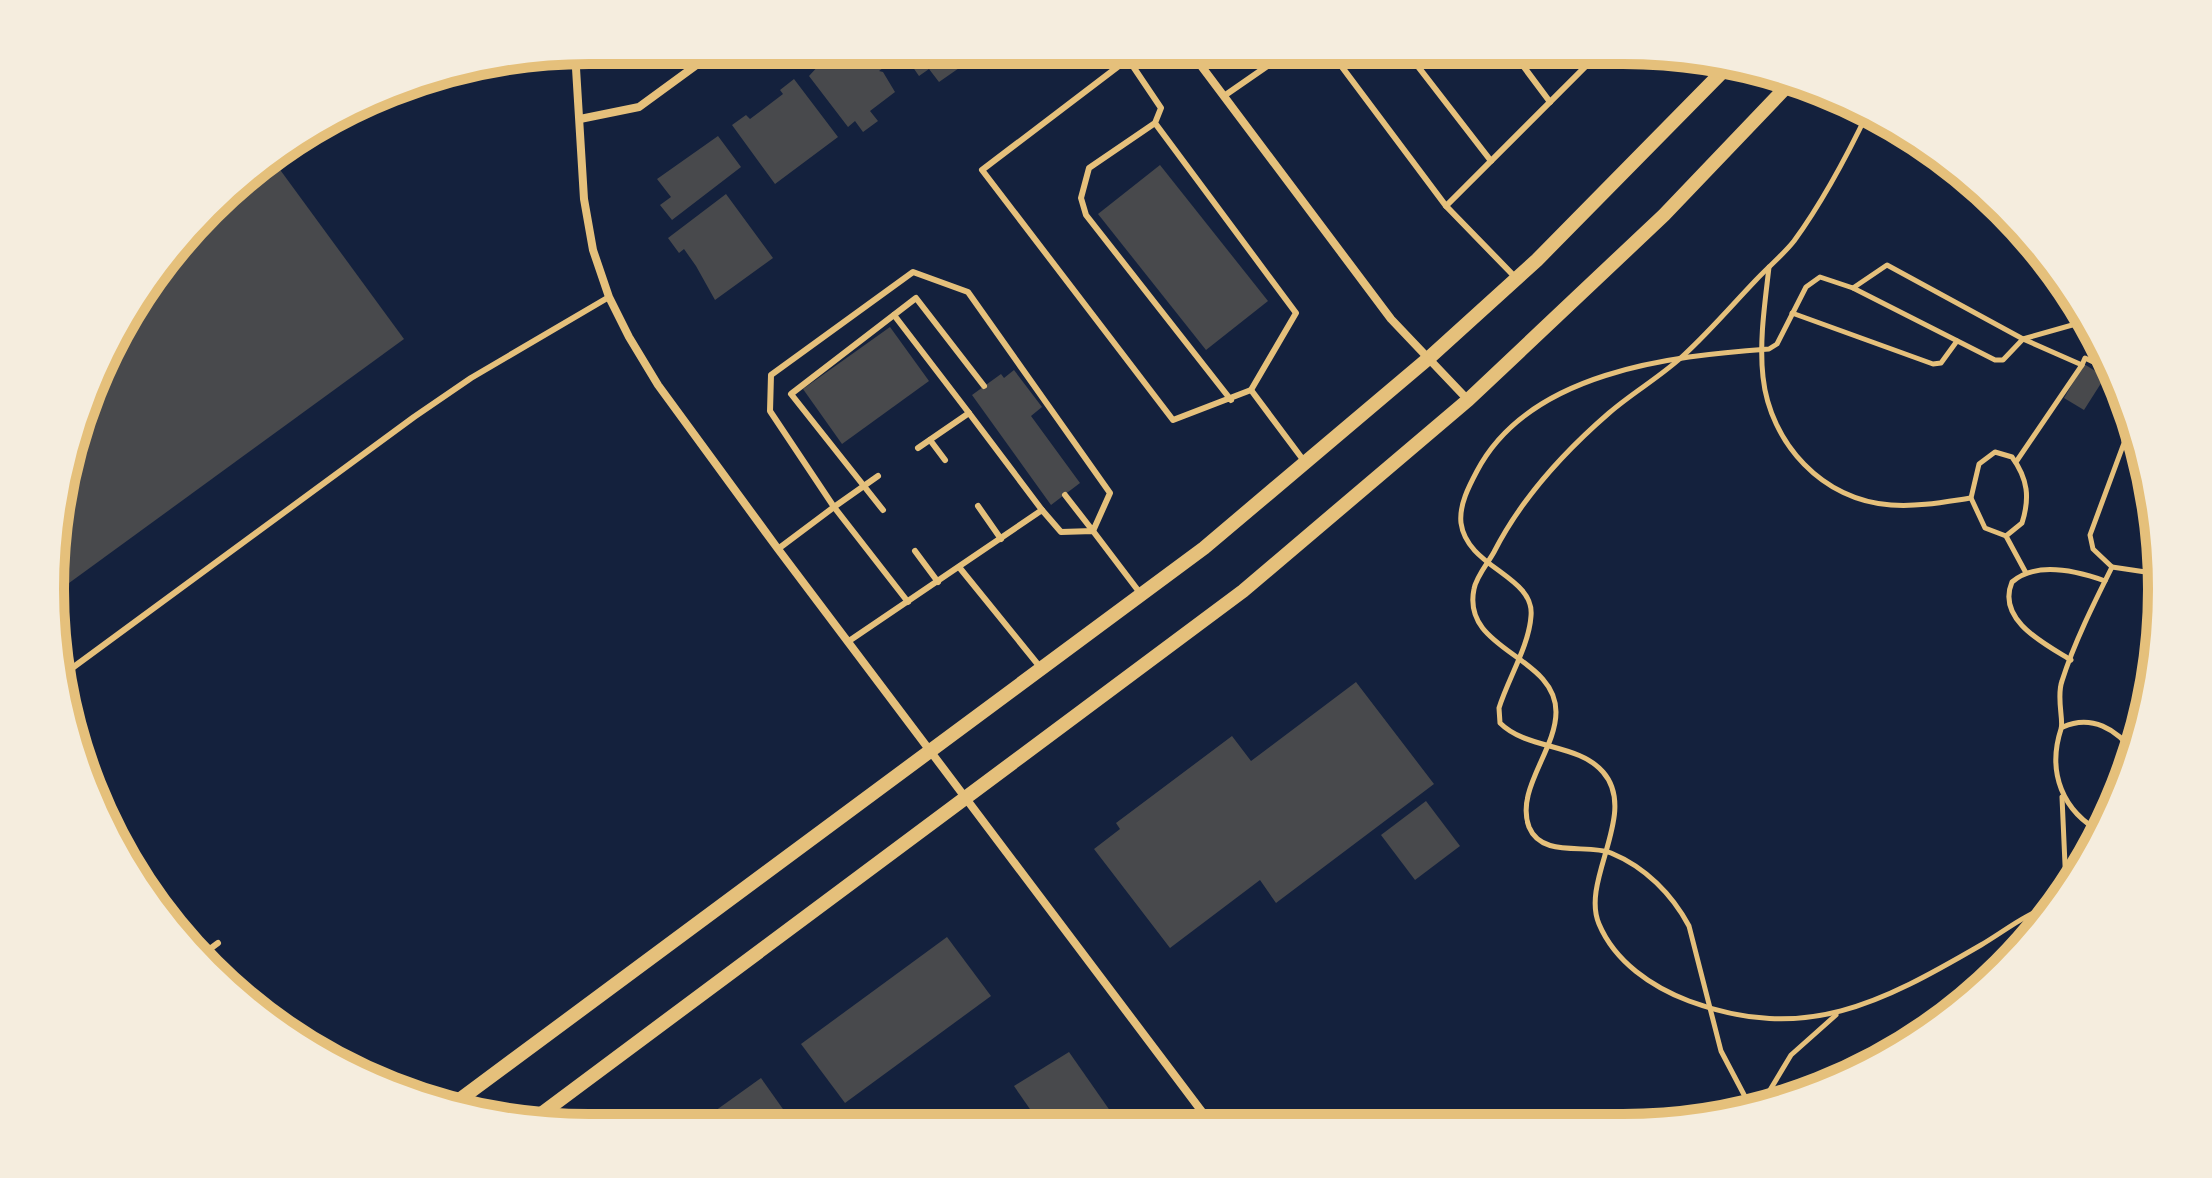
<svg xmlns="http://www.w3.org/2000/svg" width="2212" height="1178" font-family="'Roboto Condensed',sans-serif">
  <rect width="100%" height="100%" fill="#14213d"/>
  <g fill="#48494c">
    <polygon points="844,50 884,50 892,61 879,71 883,72 895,92 870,111 878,121 863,132 855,121 848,127 809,76 821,63 831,63 841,56 846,57"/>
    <polygon points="901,50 953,50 962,66 939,82 929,69 919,76"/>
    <polygon points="1020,50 1050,50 1031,65"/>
    <polygon points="794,79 838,137 775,184 732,125 746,115 750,119 783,94 780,90"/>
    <polygon points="718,136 741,167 672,220 660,205 671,197 657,179"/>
    <polygon points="270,156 404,339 54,594 68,450 141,290 261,162"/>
    <polygon points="1160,165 1268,301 1206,350 1098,214"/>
    <polygon points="726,194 773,258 715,300 696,266 684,249 679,253 668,238"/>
    <polygon points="890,327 929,381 842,444 803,389"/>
    <polygon points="2084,364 2105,377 2084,410 2064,398"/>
    <polygon points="1014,370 1042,407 1031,416 1080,483 1051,505 972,395 1001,374 1004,378"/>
    <polygon points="53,611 60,620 51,626 51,625"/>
    <polygon points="1356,682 1434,784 1276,903 1260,880 1170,948 1094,849 1120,829 1116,823 1232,736 1251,761"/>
    <polygon points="1426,801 1460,846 1415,880 1381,835"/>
    <polygon points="947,937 991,996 845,1103 801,1044"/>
    <polygon points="1069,1052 1120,1125 1041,1125 1014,1086"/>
    <polygon points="761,1078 795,1126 694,1126"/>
  </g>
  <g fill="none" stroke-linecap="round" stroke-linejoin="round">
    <g stroke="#e5c07b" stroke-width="5">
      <path d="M1769,267C1765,303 1759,341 1763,377C1770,443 1823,501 1891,505C1918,507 1944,502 1971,498"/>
      <polyline points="1853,288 1995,360 2003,360 2023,339 2090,320"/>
      <polyline points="1792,313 1933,364 1941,363 1957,341"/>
      <path d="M1995,452L2012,457C2028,479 2030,498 2022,523L2006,536L1985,528L1971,498L1979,464Z"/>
      <polyline points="2016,462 2082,365"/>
      <polyline points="2006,536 2026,573"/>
      <polyline points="2112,567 2159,574"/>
      <path d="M2071,660C2045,644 1996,620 2012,582C2036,561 2077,571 2105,581"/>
      <path d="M2063,727C2091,714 2117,729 2134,753"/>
      <polyline points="2062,797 2066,887"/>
      <path d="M2103,833C2062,812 2047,772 2061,729C2064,721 2056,697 2062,681C2074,643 2094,603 2112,567L2093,549L2090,535L2124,443V395"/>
      <path d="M2055,905C2027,912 2005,931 1981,945C1881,1003 1805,1044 1689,1001C1652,987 1615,962 1599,924C1580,880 1639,813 1603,772C1578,743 1527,750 1500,723L1499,708C1508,679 1529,646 1531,616C1535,576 1467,568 1461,523C1459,505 1469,486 1477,471C1529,372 1670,356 1769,349L1777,344L1806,287L1820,277L1853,288L1887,265L2023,339L2082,365L2085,358L2114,372"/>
      <polyline points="1761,1105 1791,1055 1836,1015"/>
      <path d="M1751,1108L1721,1051L1689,926C1672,894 1645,867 1611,853C1588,843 1542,859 1529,827C1515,790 1556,750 1556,712C1556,655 1461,651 1474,589C1476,577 1488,563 1494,552C1521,499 1564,452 1609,413C1633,392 1662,376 1685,354C1710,331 1733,304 1756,280C1768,267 1783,255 1794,241C1824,200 1847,156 1869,110"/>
    </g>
    <g stroke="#e5c07b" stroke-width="6">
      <polyline points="1330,51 1446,206 1601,51"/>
      <polyline points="1406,51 1491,161"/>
      <polyline points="1512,51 1550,102"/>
      <polyline points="1128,59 1138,51"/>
      <polyline points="1224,96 1289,51"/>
      <polyline points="1155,123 1296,313 1251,390 1173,420 982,170 1128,59 1161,108 1155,123 1089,168 1081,198 1086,215 1231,400"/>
      <polyline points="1446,206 1516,278"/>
      <polyline points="894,315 969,413"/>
      <polyline points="1251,390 1304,461"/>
      <polyline points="930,440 945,460"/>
      <polyline points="918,448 969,413 1042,510"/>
      <polyline points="878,476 834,507 908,602"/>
      <polyline points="978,506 1001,539"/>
      <polyline points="883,510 791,394 916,298 984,386"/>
      <polyline points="778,549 834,507 770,411 771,375 913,272 968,292 1110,493 1093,531 1065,495"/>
      <polyline points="915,551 938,582"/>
      <polyline points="959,567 1040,667"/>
      <polyline points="849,641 1042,510 1061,532 1093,531 1140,593"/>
      <polyline points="60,677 414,417 471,378 609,297"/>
      <polyline points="199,957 218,943"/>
    </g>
    <g stroke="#e5c07b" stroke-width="8">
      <polyline points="1190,51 1391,319 1468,400"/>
      <polyline points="575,52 584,199 593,250 609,297 629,337 658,385 778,549 1212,1125"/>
      <polyline points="580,119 639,107 717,50"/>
    </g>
    <g stroke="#e5c07b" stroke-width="14">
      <polyline points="447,1109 1204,548 1430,357 1537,260 1731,63"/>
      <polyline points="529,1123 1243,591 1468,400 1664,215 1793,80"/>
    </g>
  </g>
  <path d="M0 0H2212V1178H0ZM589 64H1623A525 525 0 0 1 2148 589V589A525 525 0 0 1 1623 1114H589A525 525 0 0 1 64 589V589A525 525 0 0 1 589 64Z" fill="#f5edde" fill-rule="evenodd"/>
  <path fill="none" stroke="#e5c07b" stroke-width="10" d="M589 64H1623A525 525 0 0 1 2148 589V589A525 525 0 0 1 1623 1114H589A525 525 0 0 1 64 589V589A525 525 0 0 1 589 64Z"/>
</svg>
